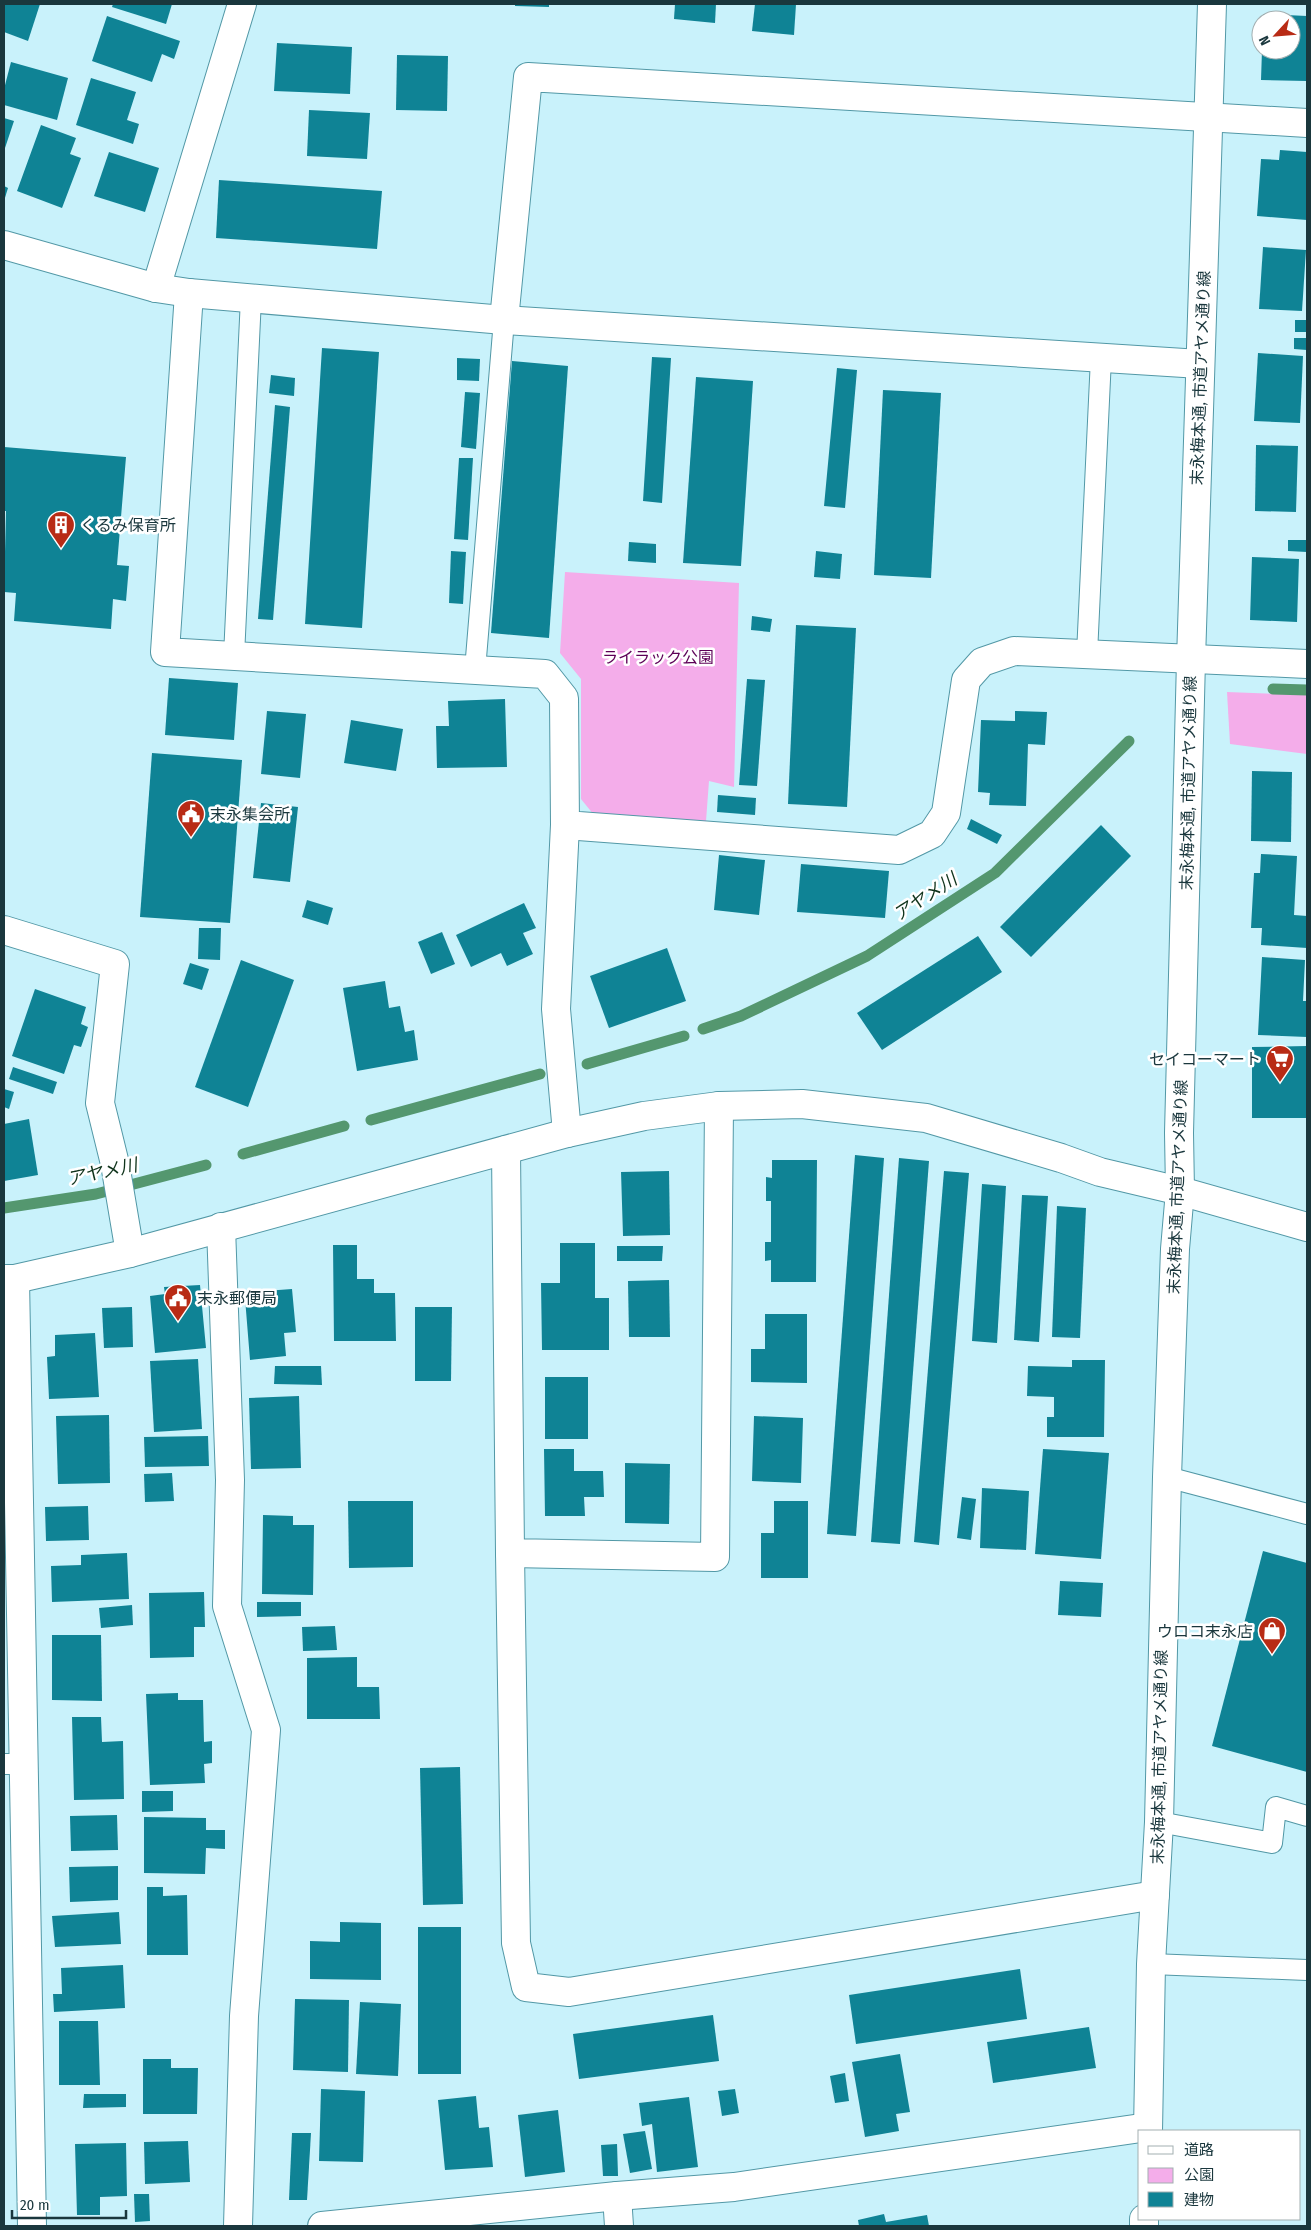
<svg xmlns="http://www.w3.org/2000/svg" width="1311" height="2230" font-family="'Fira Sans Condensed','Noto Sans JP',sans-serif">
  <rect width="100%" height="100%" fill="#c9f2fb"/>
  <g fill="#f4adea">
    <polygon points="565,572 739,583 734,787 709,781 706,821 594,815 581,799 581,679 560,653"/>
    <polygon points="1227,692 1307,695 1307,754 1230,744"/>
  </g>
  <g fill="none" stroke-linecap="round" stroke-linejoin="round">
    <g stroke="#54976f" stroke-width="11">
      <polyline points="1273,689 1307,690"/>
      <polyline points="703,1029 741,1016 867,956 995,873 1129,741"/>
      <polyline points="587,1064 684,1036"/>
      <polyline points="371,1120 540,1074"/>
      <polyline points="243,1154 344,1126"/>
      <polyline points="4,1208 96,1194 206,1165"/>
    </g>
  </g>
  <g fill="#0f8395">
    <polygon points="4,4 40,4 28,41 4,32"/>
    <polygon points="113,4 172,4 166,24 112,7"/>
    <polygon points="515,4 549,4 549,7 515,6"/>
    <polygon points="675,4 716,4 715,23 674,19"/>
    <polygon points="755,4 796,4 794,35 752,31"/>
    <polygon points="1263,14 1307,16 1307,81 1261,80 1262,50 1291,50 1291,20 1263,20"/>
    <polygon points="107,16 180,41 174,59 162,54 152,82 92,61"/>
    <polygon points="277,43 352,47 350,94 274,91"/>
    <polygon points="397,55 448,56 447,111 396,110"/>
    <polygon points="11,62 68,78 57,120 4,105 4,89"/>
    <polygon points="91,78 136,92 127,120 139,124 133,144 76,125"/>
    <polygon points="309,110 370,113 367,159 307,156"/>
    <polygon points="4,118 14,121 4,151"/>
    <polygon points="41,125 76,138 70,154 81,158 62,208 17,191"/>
    <polygon points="1280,150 1307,152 1307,220 1257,216 1261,159 1279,160"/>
    <polygon points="109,152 159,168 145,212 94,196"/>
    <polygon points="219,180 382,191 377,249 216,238"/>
    <polygon points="4,186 8,188 4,201"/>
    <polygon points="1263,247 1306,250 1302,311 1259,309"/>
    <rect x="1295" y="320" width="12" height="12"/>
    <polygon points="1294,338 1307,338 1307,350 1294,349"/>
    <polygon points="322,348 379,352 362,628 305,624"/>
    <polygon points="1258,353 1303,356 1300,423 1254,421"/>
    <polygon points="652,357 671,358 662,503 643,501"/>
    <polygon points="457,358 480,359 479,381 457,380"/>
    <polygon points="512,361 568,366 549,638 491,633"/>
    <polygon points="837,368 857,370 845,508 824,506"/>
    <polygon points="271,375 295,378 294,396 269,393"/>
    <polygon points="696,377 753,381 741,566 683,563"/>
    <polygon points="883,390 941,393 931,578 874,575"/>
    <polygon points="465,392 480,393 476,449 461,447"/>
    <polygon points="275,405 290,407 273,620 258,619"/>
    <polygon points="1256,445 1298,446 1296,512 1255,511"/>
    <polygon points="4,447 126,457 117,565 129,566 126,601 113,599 111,629 14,621 16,593 4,592 6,511 4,511"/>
    <polygon points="459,458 473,458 468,540 454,539"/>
    <polygon points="1288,540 1307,540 1307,552 1288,551"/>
    <polygon points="629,542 656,544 656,563 628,561"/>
    <polygon points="451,551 466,552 463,604 449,603"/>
    <polygon points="816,551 842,554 840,579 814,577"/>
    <polygon points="1252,557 1299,559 1297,622 1250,620"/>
    <polygon points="752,616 772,619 770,632 751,630"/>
    <polygon points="796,625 856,628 847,807 788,804"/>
    <polygon points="169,678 238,683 234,740 165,735"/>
    <polygon points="747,679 765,680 757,786 739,785"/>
    <polygon points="505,699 507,767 437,768 436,726 449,726 448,701"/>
    <polygon points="267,711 306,714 300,778 261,774"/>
    <polygon points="1015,711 1047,712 1045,745 1028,744 1026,806 989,805 990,793 978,792 981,720 1015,721"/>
    <polygon points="351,720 403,729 396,771 344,763"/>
    <polygon points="152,753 242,760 230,923 140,917"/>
    <polygon points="1252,771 1292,772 1291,842 1251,841"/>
    <polygon points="718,795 756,798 755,815 717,812"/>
    <polygon points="261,803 298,807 290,882 253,878"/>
    <polygon points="971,819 1002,835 997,844 967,829"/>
    <polygon points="1101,825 1131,856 1031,957 1000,927"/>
    <polygon points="1261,854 1297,856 1294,915 1307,916 1307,948 1261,945 1262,928 1251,928 1254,873 1260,873"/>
    <polygon points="719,855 765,860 759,915 714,910"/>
    <polygon points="801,864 889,871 885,918 797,912"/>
    <polygon points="307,900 333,908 328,925 302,917"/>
    <polygon points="524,903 536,928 523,933 533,954 507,966 501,953 471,967 456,935"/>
    <polygon points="199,928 221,928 220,960 198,959"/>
    <polygon points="442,932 455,964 431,974 418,942"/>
    <polygon points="978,936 1002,972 882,1050 857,1013"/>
    <polygon points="667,948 686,1001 609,1028 590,976"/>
    <polygon points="1262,957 1305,960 1303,1001 1307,1001 1307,1037 1258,1035"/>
    <polygon points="241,960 294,980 248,1107 195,1087"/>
    <polygon points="190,963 209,969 202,990 183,984"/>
    <polygon points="385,981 389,1008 400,1006 405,1032 414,1030 418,1060 357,1071 343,988"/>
    <polygon points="35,989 86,1007 81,1024 88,1027 81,1047 74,1045 64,1074 12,1056"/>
    <polygon points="1307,1046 1307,1118 1252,1118 1252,1047"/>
    <polygon points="13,1067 57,1082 53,1094 9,1079"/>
    <polygon points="4,1089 14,1092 9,1109 4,1107"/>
    <polygon points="29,1119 38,1175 4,1181 4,1124"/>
    <polygon points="855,1155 884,1158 856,1536 827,1534"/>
    <polygon points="899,1158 929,1161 900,1544 871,1542"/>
    <polygon points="772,1160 817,1160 816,1282 771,1282 771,1260 765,1261 765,1242 771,1242 771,1201 766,1201 766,1177 772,1178"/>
    <polygon points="669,1171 670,1235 623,1236 621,1172"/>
    <polygon points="944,1171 969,1173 939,1545 914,1542"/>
    <polygon points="982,1184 1006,1186 997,1343 972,1341"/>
    <polygon points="1022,1195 1048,1196 1039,1342 1014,1340"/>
    <polygon points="1057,1206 1086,1208 1080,1338 1052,1337"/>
    <polygon points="560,1243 595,1243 595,1298 609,1298 609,1350 542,1350 541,1283 560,1283"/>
    <polygon points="333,1245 357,1245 357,1279 374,1279 374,1293 395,1293 396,1341 334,1341"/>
    <polygon points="617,1246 663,1246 662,1261 617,1261"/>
    <polygon points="669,1280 670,1337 629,1337 628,1281"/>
    <polygon points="200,1285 206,1348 155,1353 150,1296 165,1294 164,1287"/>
    <polygon points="292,1289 296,1332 284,1333 286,1356 250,1360 245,1298 266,1297 265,1291"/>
    <polygon points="132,1307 133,1347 104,1348 102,1308"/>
    <polygon points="415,1307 452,1307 451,1381 415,1381"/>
    <polygon points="765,1314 807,1314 807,1383 751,1382 751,1349 765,1349"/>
    <polygon points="95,1333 99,1397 49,1399 47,1357 55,1356 55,1335"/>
    <polygon points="198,1359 202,1429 154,1432 150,1361"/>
    <polygon points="1072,1360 1105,1360 1104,1437 1047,1437 1047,1417 1054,1417 1054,1397 1027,1396 1028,1366 1072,1367"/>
    <polygon points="275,1366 321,1366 322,1385 274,1384"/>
    <rect x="545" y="1377" width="43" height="62"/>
    <polygon points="299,1396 301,1468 251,1469 249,1398"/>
    <polygon points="109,1415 110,1483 58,1484 56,1416"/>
    <polygon points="754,1416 803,1418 801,1483 752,1481"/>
    <polygon points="208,1436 209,1466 145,1467 144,1437"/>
    <polygon points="544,1449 574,1449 574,1471 603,1471 604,1497 584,1497 585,1516 545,1516"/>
    <polygon points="1043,1449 1109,1453 1101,1559 1035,1554"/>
    <polygon points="625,1463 670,1464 669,1524 625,1523"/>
    <polygon points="172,1473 174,1501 145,1502 144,1474"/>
    <polygon points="982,1488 1029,1491 1026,1550 980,1548"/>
    <polygon points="962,1497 976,1499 971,1540 957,1538"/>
    <polygon points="348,1501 413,1501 413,1567 349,1568"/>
    <polygon points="774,1501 808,1501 808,1578 761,1578 761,1533 774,1533"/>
    <polygon points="88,1506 89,1540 46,1541 45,1507"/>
    <polygon points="263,1515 293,1516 293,1525 314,1525 313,1595 262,1594"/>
    <polygon points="1263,1551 1307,1563 1307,1772 1212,1746"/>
    <polygon points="127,1553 129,1599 52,1602 51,1566 81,1565 81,1555"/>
    <polygon points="1060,1581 1103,1583 1101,1617 1058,1615"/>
    <polygon points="204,1592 205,1627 194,1627 194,1657 150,1658 149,1593"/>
    <polygon points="257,1602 301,1602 301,1616 257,1617"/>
    <polygon points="132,1605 133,1625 101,1628 99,1608"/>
    <polygon points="335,1626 337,1650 303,1651 302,1627"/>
    <polygon points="52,1635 101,1635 102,1701 52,1700"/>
    <polygon points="357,1657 357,1687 379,1687 380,1719 307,1719 307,1658"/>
    <polygon points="178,1693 178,1700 203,1700 204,1742 212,1741 212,1763 204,1764 205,1783 150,1785 146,1694"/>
    <polygon points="72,1717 101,1717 102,1742 123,1741 124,1799 74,1800"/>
    <polygon points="460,1767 463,1904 423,1905 420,1768"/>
    <polygon points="142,1791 173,1791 173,1811 142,1812"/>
    <polygon points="117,1815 118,1850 71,1851 70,1816"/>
    <polygon points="144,1817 206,1818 206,1830 225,1830 225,1849 206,1848 205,1874 144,1873"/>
    <polygon points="118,1866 118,1900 70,1902 69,1867"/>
    <polygon points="147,1887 163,1887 163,1896 187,1895 188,1955 147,1955"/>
    <polygon points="119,1912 121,1944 55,1947 52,1916"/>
    <polygon points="340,1922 381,1923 381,1980 310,1979 310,1941 340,1942"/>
    <rect x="418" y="1927" width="43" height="147"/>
    <polygon points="123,1965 125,2008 54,2012 53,1994 62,1994 61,1968"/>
    <polygon points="1020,1969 1027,2019 856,2044 849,1995"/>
    <polygon points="295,1999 349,2000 348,2072 293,2070"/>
    <polygon points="360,2002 401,2004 398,2076 356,2074"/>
    <polygon points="713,2015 719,2061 579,2079 573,2034"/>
    <polygon points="59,2021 98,2021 100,2085 59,2085"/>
    <polygon points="1089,2027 1096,2068 993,2083 987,2042"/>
    <polygon points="900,2054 910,2112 896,2114 899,2131 865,2137 852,2062"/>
    <polygon points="143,2059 171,2059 171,2068 198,2068 197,2114 143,2114"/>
    <polygon points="845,2073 849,2101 835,2103 830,2076"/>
    <polygon points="321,2089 365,2091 363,2162 319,2161"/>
    <polygon points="735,2089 739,2113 722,2116 718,2091"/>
    <polygon points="84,2094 126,2094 126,2107 83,2108"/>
    <polygon points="476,2096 479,2128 489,2127 493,2167 445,2170 438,2100"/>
    <polygon points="689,2097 698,2167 657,2172 652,2124 642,2126 639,2103"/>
    <polygon points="558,2110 565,2172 525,2177 518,2115"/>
    <polygon points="645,2131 652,2169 630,2173 623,2134"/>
    <polygon points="292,2133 311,2133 307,2200 289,2200"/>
    <polygon points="188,2141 190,2182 145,2184 144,2142"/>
    <polygon points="126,2143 127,2196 100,2197 100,2215 77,2215 75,2144"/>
    <polygon points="617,2144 618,2176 603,2176 601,2145"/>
    <polygon points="134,2194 149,2194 150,2221 135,2222"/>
    <polygon points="884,2214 886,2222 927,2215 929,2226 859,2226 858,2220"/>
  </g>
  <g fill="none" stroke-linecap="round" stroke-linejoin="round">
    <defs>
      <g id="lane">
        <polyline points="1087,654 1101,358"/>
        <polyline points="234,656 251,298"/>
        <polyline points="475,670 504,320"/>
        <polyline points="1167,1477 1307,1514"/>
        <polyline points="4,1764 24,1764"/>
        <polyline points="1159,1822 1272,1843 1276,1807 1307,1816"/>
        <polyline points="1151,1964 1307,1970"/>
      </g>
      <g id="street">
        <polyline points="4,245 156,288 189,293 504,320 1200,364"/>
        <polyline points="156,288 242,4"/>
        <polyline points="189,293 165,652 545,674 564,698 565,825 899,850 932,834 946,813 966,680 982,662 1014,651 1307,664"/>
        <polyline points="504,320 528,77 1307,123"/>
        <polyline points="565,825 556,1009 567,1133"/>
        <polyline points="4,930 115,964 100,1103 115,1164 130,1253"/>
        <polyline points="506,1150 510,1553 715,1557 719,1106"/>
        <polyline points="221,1227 230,1480 227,1606 266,1730 244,2016 238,2226"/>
        <polyline points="15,1279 32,2226"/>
        <polyline points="510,1553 516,1943 526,1987 569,1992 1155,1895"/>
        <polyline points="617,2196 619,2226"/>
        <polyline points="322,2226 617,2196 734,2187 1148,2127"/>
      </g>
      <g id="secondary">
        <polyline points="4,1279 15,1279 130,1253 567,1133 644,1116 719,1106 802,1104 926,1118 1061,1158 1100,1172 1180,1191 1307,1227"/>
        <polyline points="1148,2131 1151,1964 1159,1822 1167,1477 1175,1249 1180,1191 1179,1133 1191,660 1212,4"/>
        <polyline points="1144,2226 1144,2219"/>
      </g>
    </defs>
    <use href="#lane" stroke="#5298a6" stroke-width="22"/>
    <use href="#street" stroke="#5298a6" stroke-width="30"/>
    <use href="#secondary" stroke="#5298a6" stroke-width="30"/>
    <use href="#lane" stroke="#fff" stroke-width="20"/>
    <use href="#street" stroke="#fff" stroke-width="28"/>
    <use href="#secondary" stroke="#fff" stroke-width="28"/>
  </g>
  <defs>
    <symbol id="building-pin" viewBox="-11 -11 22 30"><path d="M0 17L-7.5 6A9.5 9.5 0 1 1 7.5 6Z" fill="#b82b15" stroke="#fff"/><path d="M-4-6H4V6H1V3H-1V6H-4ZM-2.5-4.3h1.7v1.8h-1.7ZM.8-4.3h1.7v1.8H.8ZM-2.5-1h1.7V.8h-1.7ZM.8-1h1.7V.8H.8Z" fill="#fff"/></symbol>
    <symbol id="civic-pin" viewBox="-11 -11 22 30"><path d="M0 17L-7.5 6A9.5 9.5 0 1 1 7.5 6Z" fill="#b82b15" stroke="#fff"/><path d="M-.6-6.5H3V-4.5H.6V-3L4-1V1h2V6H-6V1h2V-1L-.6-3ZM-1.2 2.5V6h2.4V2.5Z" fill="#fff"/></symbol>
    <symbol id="supermarket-pin" viewBox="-11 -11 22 30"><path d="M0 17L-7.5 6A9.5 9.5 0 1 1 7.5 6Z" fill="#b82b15" stroke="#fff"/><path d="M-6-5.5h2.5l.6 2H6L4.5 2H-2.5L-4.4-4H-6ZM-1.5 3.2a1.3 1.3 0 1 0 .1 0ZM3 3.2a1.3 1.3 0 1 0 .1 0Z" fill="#fff"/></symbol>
    <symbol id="shop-pin" viewBox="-11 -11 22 30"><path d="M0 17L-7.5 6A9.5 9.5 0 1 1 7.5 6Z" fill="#b82b15" stroke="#fff"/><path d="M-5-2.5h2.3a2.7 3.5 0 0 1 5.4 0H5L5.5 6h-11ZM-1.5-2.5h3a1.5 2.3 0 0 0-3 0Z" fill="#fff"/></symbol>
  </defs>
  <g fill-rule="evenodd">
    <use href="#building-pin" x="45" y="509" width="32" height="43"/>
    <use href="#civic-pin" x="175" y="798" width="32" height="43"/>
    <use href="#supermarket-pin" x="1264" y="1043" width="32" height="43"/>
    <use href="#civic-pin" x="162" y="1282" width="32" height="43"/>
    <use href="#shop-pin" x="1256" y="1615" width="32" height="43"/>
  </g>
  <g text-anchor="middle" stroke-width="5" stroke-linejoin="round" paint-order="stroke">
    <g font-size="16" fill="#1a373d" stroke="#fff">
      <text transform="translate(1200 378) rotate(-88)" y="6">末永梅本通, 市道アヤメ通り線</text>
      <text transform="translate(1188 783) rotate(-89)" y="6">末永梅本通, 市道アヤメ通り線</text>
      <text transform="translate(1177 1187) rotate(-88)" y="6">末永梅本通, 市道アヤメ通り線</text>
      <text transform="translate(1159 1757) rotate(-89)" y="6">末永梅本通, 市道アヤメ通り線</text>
    </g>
    <g font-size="16" fill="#1a373d" stroke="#fff" text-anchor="start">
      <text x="80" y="531">くるみ保育所</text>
      <text x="210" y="820">末永集会所</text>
      <text x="1261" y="1065" text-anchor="end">セイコーマート</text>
      <text x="197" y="1304">末永郵便局</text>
      <text x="1253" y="1637" text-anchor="end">ウロコ末永店</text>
    </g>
    <g font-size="16" fill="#5d0157" stroke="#fff">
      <text x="658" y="663">ライラック公園</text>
    </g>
    <g font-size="18" font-style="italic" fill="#0f331b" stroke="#fff">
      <text transform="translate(925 897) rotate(-33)" y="6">アヤメ川</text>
      <text transform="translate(102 1172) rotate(-12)" y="6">アヤメ川</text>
    </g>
  </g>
  <rect width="1311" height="2230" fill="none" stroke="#1a373d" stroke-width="10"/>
  <rect x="1138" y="2130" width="162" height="90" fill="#ffffff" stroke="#a3afb1"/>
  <rect x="1148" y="2146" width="25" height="8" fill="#ffffff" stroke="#a3afb1"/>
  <text x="1184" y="2155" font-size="15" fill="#1a373d">道路</text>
  <rect x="1148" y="2168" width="25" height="15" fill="#f4adea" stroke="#a3afb1"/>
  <text x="1184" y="2180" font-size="15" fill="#1a373d">公園</text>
  <rect x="1148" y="2192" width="25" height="15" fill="#0f8395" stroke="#a3afb1"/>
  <text x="1184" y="2205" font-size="15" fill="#1a373d">建物</text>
  <g transform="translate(1276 35) rotate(244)"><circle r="24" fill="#ffffff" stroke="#a3afb1"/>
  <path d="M0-4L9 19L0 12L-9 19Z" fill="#b82b15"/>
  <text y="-8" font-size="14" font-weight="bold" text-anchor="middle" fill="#1a373d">N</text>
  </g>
  <path d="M12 2210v8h114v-8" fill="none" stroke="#1a373d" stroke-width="2.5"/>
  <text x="20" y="2210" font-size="15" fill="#1a373d" stroke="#ffffff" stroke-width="4" paint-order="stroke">20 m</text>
</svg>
